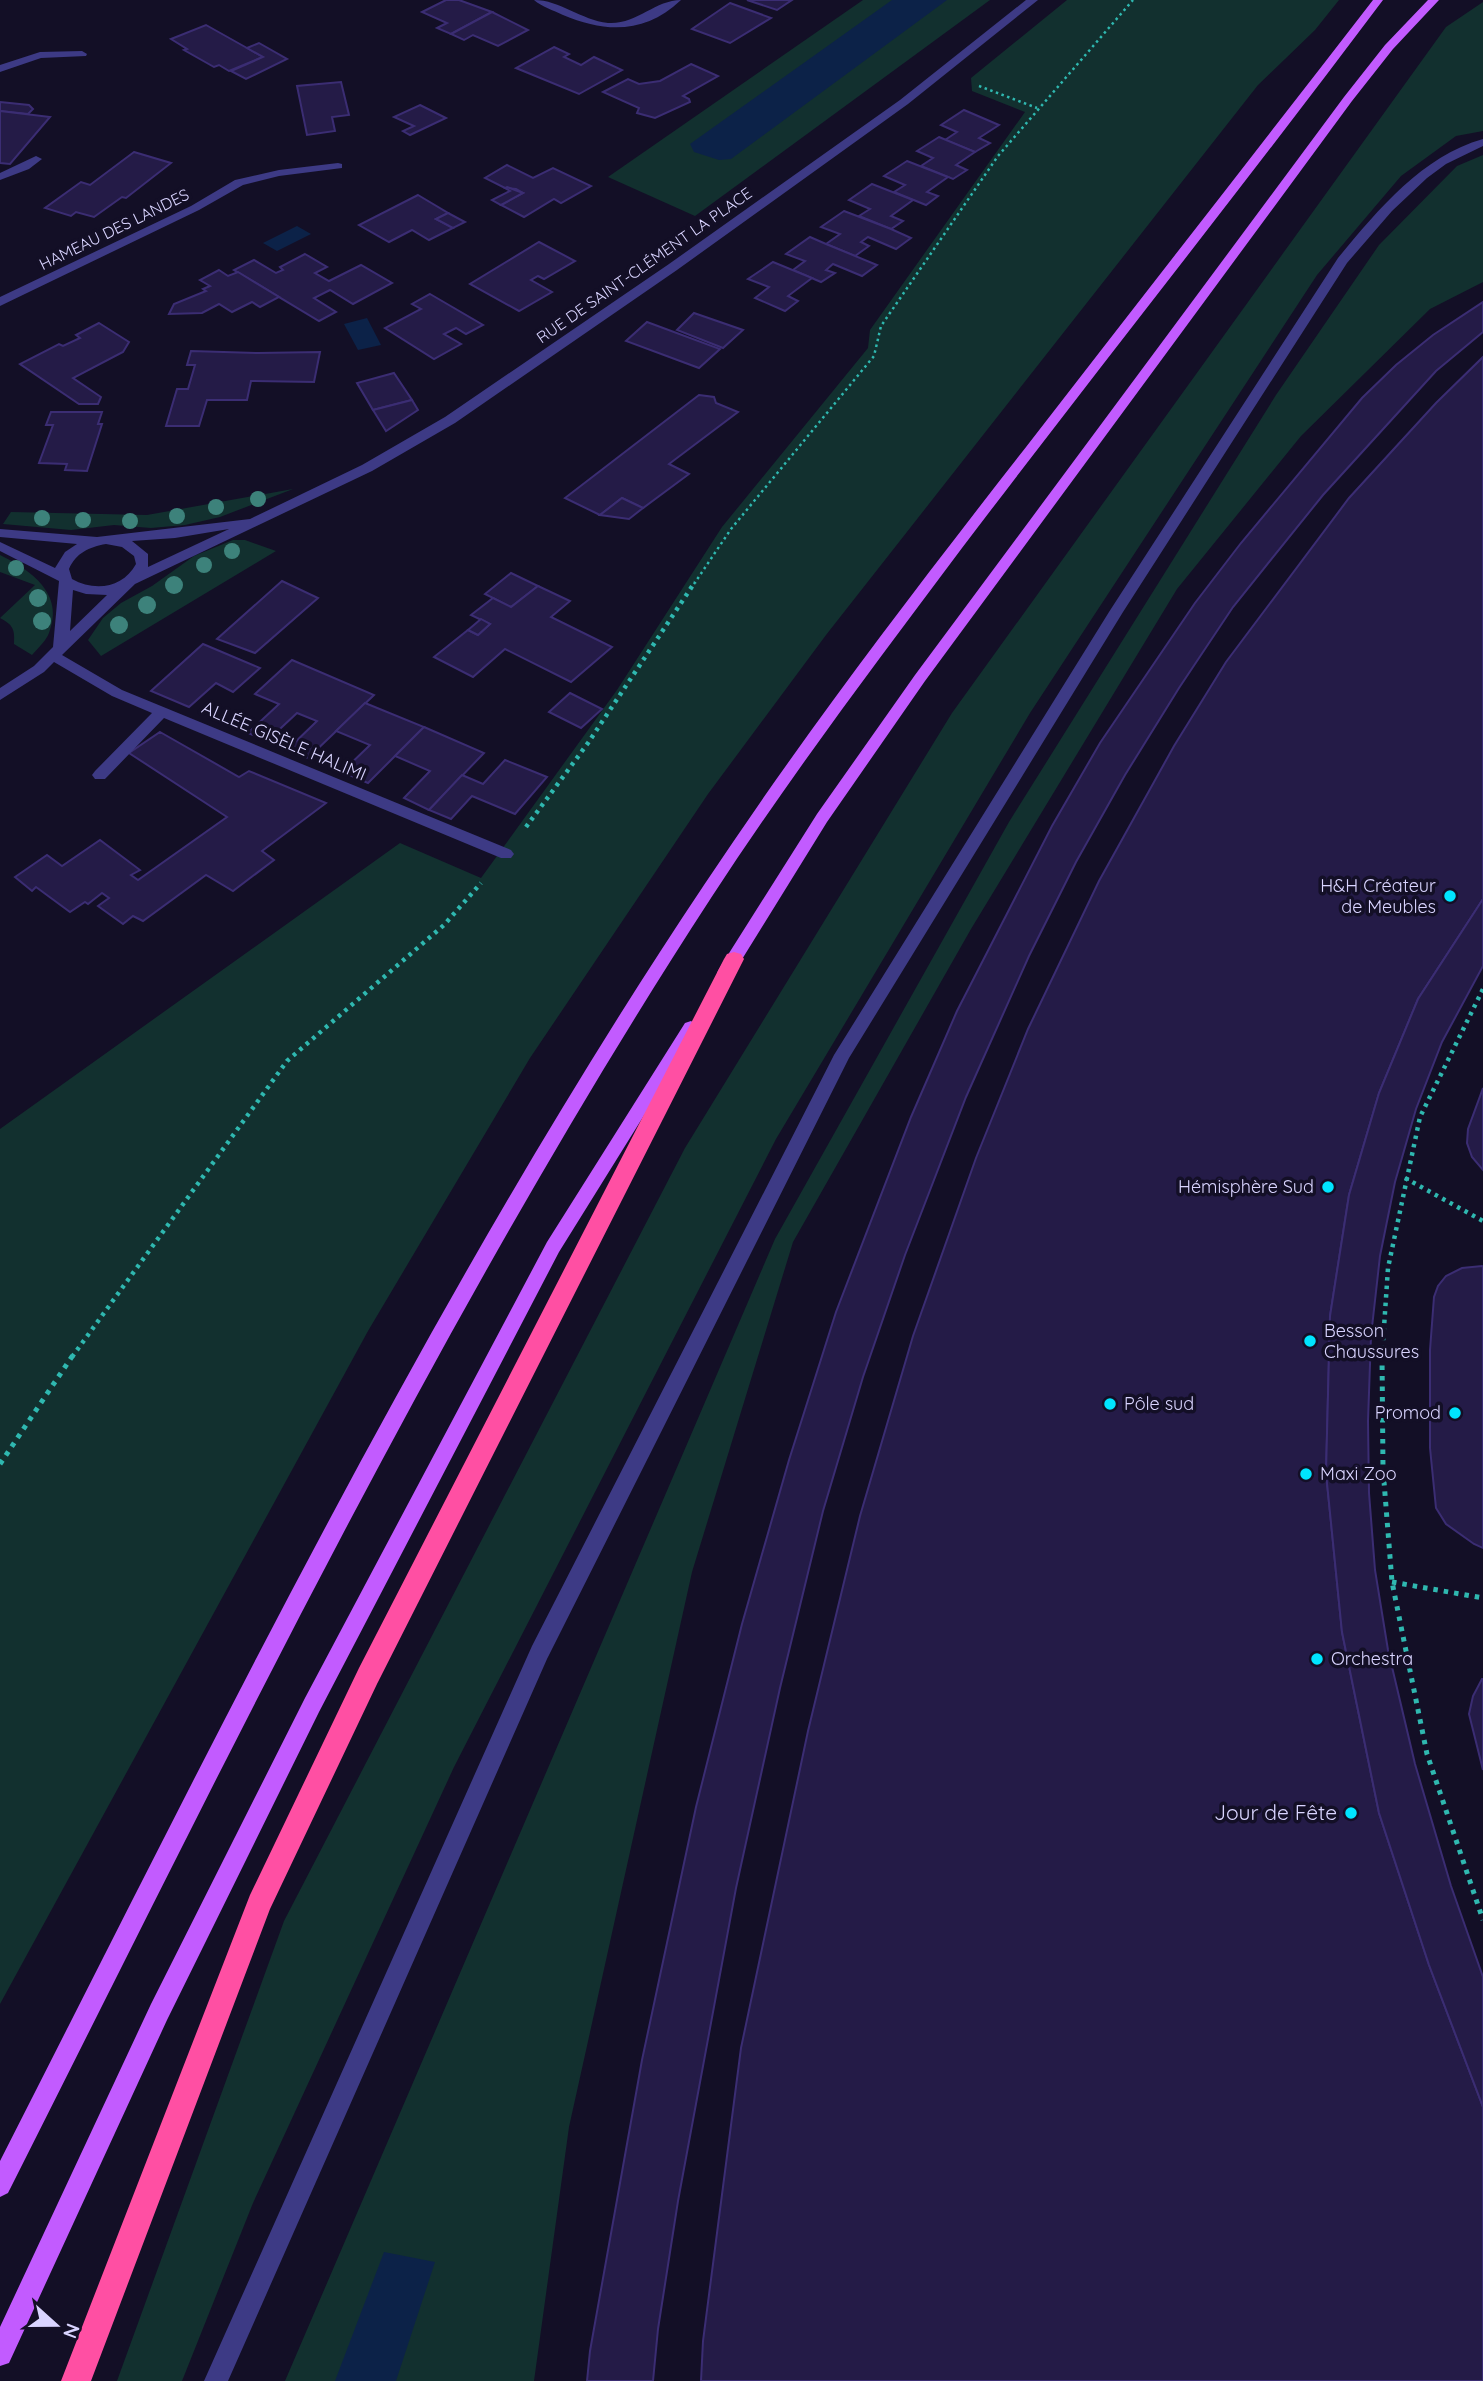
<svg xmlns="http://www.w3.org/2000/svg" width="1483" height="2381" font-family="Quicksand,sans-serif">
  <rect width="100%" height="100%" fill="#130f26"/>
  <g fill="#12302f">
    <polygon points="863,0 990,0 695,216 608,177"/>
    <polygon points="1067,0 1339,0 1315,30 1258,85 826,635 708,794 530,1058 368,1331 0,2004 0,1129 400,843 481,878 617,690 722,527 868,348 870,330 1025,112 972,91 971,78"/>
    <polygon points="1483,2 1483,131 1456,136 1401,176 1317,275 1030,713 776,1139 454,1767 253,2203 182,2381 117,2381 284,1921 685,1148 952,713 1446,27"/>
    <polygon points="1483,155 1483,282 1430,309 1301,436 1177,589 971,929 793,1242 692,1572 569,2127 534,2381 285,2381 775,1239 1009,822 1276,395 1379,245 1457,166"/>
    <polygon points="293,489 220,517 185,525 151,528 114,525 71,530 3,524 11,512 147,515"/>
    <polygon points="233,540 245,540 276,551 101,656 88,640 103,618 121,603 152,586 194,556"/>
    <path d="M0,555C31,570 65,594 49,633C46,641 37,649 32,655L14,644C15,629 13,625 0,618L35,585L0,572Z"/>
  </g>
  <g fill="#0c2248">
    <polygon points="892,0 947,0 731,159 719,160 694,152 690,144"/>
    <polygon points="297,226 311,234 277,251 263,243"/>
    <polygon points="367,318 381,345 358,350 344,324"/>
    <polygon points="384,2252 435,2262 396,2381 335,2381"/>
  </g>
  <g fill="#241b47" stroke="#3b2d73" stroke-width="2">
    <polygon points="446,0 459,0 492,12 451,34 437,28 447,23 422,12"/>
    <polygon points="747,0 792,0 777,10"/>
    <polygon points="730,3 771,18 730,43 692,29"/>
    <polygon points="492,12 528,30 498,46 473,35 464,40 451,34"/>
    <polygon points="206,25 247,48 263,57 229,71 219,65 214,67 184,50 187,49 171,39"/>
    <polygon points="259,43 287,59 246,79 231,71 263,57 247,48"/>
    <polygon points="554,47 569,54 564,57 581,65 594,57 622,70 579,94 516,68"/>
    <polygon points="691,64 718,76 683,96 689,99 690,102 655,118 637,113 639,108 603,92 628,79 639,84 660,81"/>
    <polygon points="341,82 349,115 332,117 335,131 307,135 297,86"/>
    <polygon points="0,102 29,105 33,109 28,114 0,111"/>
    <polygon points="420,105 446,118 410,135 403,131 414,126 394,117"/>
    <polygon points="964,110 999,125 979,138 990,143 975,152 945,140 957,132 941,125"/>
    <polygon points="0,111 50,117 10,164 0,163"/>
    <polygon points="939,137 975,152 956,165 967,170 953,179 921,166 933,158 917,151"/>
    <polygon points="134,152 171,163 126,198 122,197 94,217 76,212 71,216 45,208 81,182 90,185"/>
    <polygon points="907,161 948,177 927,192 938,196 926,205 894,192 905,185 884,176"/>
    <polygon points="507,165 533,178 553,168 591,186 561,203 554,199 524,217 501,205 523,193 516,189 505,188 485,178"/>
    <polygon points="872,184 913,200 891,216 903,221 891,229 859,216 870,209 849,200"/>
    <polygon points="507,187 523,193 501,205 492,200 510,191 505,188"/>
    <polygon points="418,195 448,213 436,219 453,228 429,240 412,230 389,242 359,225"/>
    <polygon points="844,211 891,229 911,238 896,249 868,237 861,242 869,246 855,256 826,244 840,234 821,227"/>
    <polygon points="448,213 465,222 453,228 436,219"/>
    <polygon points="810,237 826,244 877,265 862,276 833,264 826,270 835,273 821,282 793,270 805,261 786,254"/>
    <polygon points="539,242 575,261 544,279 538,276 531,280 552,292 519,311 470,284"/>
    <polygon points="305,254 327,267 315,273 329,281 361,265 392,283 353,304 330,290 314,298 336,312 319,321 234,270 254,260 276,273 283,270 280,267"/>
    <polygon points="773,262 812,278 788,296 798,301 785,311 755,298 769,287 748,279"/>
    <polygon points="219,270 228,276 238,272 279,297 260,307 252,302 232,312 219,304 202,313 169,314 174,304 206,291 203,289 210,286 200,280"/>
    <polygon points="430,294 483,325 466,334 456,328 444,334 461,344 434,359 385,328 421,309 412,304"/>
    <polygon points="1483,302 1483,332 1436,371 1323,495 1233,607 1179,688 1125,775 1076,862 1029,956 966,1097 905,1255 863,1377 823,1511 780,1688 736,1888 678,2201 658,2329 653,2381 587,2381 590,2351 642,2060 696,1807 742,1624 789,1460 836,1312 911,1117 957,1011 1052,826 1100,743 1195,603 1241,543 1362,398 1396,365 1433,335"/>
    <polygon points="694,313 743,330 723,348 677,330"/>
    <polygon points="647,322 720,349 699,368 626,341"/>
    <polygon points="99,323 129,342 123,352 73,378 101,397 98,404 79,404 20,364 59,344 63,346 80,338 76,335"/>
    <polygon points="191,351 258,353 320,352 314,382 251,381 247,400 207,400 199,426 166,426 177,389 188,389 195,365 187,365"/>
    <polygon points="1483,357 1483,899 1418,999 1379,1093 1349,1195 1330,1316 1326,1473 1342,1632 1379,1813 1429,1965 1483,2107 1483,2381 701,2381 703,2341 741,2048 808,1731 860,1516 913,1336 976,1158 1028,1029 1099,881 1174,746 1226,662 1349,498 1436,403"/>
    <polygon points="394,373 412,400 373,410 357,383"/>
    <polygon points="699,395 714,397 716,403 738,412 669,464 689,474 643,508 622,498 600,515 565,498"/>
    <polygon points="412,400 418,410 386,431 373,410"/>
    <polygon points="51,412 102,412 98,424 102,424 87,471 65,470 67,464 39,463 53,425 46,425"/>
    <polygon points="622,498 643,508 629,519 600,515"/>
    <polygon points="511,573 538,586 511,607 485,594"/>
    <polygon points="282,581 318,598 255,653 217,639"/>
    <polygon points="538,586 570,601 551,617 612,647 571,682 505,649 473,677 434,657 468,630 478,635 490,624 471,615 493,598 511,607"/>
    <polygon points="481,619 490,624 478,635 468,630"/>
    <polygon points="203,644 260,668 233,692 216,683 189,707 151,691"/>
    <polygon points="292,660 374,695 308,758 288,749 317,721 297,713 267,741 248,733 279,704 255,694"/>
    <polygon points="570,693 602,709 581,728 549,712"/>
    <polygon points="365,703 424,727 368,783 342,772 370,745 336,731"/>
    <polygon points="424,727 484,753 429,810 404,798 430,771 395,756"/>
    <polygon points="160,732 239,777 249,771 326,803 262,851 274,860 233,891 206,875 143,921 133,916 123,924 98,906 109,898 102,893 88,904 85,902 70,912 36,887 32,891 15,877 47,855 62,866 100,840 140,870 131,875 138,880 227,817 129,753"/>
    <polygon points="505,760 547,777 515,814 472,796 451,819 429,810 462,775 483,784"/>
    <polygon points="1483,899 1483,966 1442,1042 1416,1109 1395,1182 1380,1256 1371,1336 1368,1421 1369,1493 1375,1570 1388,1650 1415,1764 1451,1886 1483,1977 1483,2107 1429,1965 1379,1813 1342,1632 1326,1473 1330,1316 1349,1195 1379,1093 1418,999"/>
    <polygon points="1483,1088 1483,1170 1472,1157 1467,1143 1468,1129"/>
    <polygon points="1482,1266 1483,1267 1483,1548 1474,1544 1446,1524 1436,1508 1430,1448 1430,1350 1434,1297 1438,1286 1446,1276 1462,1268"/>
    <polygon points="1482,1679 1483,1679 1483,1770 1469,1714 1473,1696"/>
  </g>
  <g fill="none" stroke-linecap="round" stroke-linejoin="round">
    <g stroke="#2fb8b0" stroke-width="2.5" stroke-dasharray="2.5 3.5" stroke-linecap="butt">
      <polyline points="979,86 1037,108"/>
      <polyline points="694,584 731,529 874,356 881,326 998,156 1133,0"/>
    </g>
    <g stroke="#2fb8b0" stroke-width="4.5" stroke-dasharray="3.5 5" stroke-linecap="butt">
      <polyline points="526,827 588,743 695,582"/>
      <polyline points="1405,1178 1483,1221"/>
      <polyline points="72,1357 287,1061 444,925 481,883"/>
      <polyline points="1382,1357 1388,1268 1420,1117 1483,989"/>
    </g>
    <g stroke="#2fb8b0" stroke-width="5" stroke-dasharray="4.5 6" stroke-linecap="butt">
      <polyline points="1382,1355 1383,1469 1392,1582 1427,1754 1483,1920"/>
      <polyline points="0,1464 73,1355"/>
      <polyline points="1392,1582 1483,1598"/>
    </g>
    <g fill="#3d3a85" fill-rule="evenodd">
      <path d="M534,0C560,0 581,20 608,23C636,25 655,0 681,0C645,34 606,33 563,15C553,10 542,7 534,0Z"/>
      <path d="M1026,0H1038L908,104L677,270L455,423L372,471L135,584L62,655L122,690L511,850L514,854L511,858H501L164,718L105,779H95L92,775L95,771L152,713L112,696L54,662L44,672L0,700V688L34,666L53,647L59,581L0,551V542L55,568L65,552L77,544L0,537V529L97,537L250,519L362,465L445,417L669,264L900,100ZM229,529L148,567V554L132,541L175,538ZM106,544L122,547L134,556L136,564C123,588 95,592 72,579L69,569C76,553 89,547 106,544ZM73,590L86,594L107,595L70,631Z"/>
      <polygon points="82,51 87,54 86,56 41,58 0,72 0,65 40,52"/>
      <path d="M1483,139V146L1446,164L1427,178L1392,211L1347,263L1123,612L849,1058L547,1659L228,2381H204L532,1646L834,1055L1109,612L1338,258C1377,211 1422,156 1483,139Z"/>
      <polygon points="36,156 42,159 29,169 0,180 0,173"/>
      <polygon points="338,163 342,164 342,168 279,176 243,185 199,210 0,306 0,297 191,206 235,180 279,170"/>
    </g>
    <g fill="#c25bff" fill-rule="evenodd">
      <path d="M1373,0H1383C1245,184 1101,365 962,548C876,663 789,778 711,898C443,1310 229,1755 8,2193L0,2197V2161C220,1729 434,1289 704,885C806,731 919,584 1033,438C1146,292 1260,146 1373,0Z"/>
      <polygon points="1428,0 1439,0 1393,49 1352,101 925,681 827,822 731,977 719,977 717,973 719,969 817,814 915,675 1344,97 1385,45"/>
      <polygon points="691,1021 699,1027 559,1252 319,1712 167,2020 9,2363 0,2366 0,2327 151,2004 305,1698 547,1242 685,1023"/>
    </g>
    <polygon fill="#ff4fa3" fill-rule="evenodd" points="734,952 741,954 744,959 377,1684 270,1909 91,2381 61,2381 250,1895 359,1668 724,959 727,954"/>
  </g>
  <g fill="#3d827b">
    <circle cx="258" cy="499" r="8"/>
    <circle cx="216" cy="507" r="8"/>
    <circle cx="177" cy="516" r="8"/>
    <circle cx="42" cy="518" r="8"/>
    <circle cx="83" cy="520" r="8"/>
    <circle cx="130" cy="521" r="8"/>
    <circle cx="232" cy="551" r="8"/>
    <circle cx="204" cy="565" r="8"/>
    <circle cx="16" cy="568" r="8"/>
    <circle cx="174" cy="585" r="9"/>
    <circle cx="38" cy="598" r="9"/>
    <circle cx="147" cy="605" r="9"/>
    <circle cx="42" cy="621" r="9"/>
    <circle cx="119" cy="625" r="9"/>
  </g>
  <g fill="#00e5ff" stroke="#130f26" stroke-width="2.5">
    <circle cx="1450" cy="896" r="7"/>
    <circle cx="1328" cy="1187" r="7"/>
    <circle cx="1310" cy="1341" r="7"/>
    <circle cx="1110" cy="1404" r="7"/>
    <circle cx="1455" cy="1413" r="7"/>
    <circle cx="1306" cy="1474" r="7"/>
    <circle cx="1317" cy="1659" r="7"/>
    <circle cx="1351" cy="1813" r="7"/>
  </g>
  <g text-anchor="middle" stroke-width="7" stroke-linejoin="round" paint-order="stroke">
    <g font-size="16" fill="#d9d4ff" stroke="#130f26">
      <text transform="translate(114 229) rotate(-26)" y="6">HAMEAU DES LANDES</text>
      <text transform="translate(644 265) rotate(-35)" y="6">RUE DE SAINT-CLÉMENT LA PLACE</text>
    </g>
    <g font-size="18" fill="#d9d4ff" stroke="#130f26">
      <text transform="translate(284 741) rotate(23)" y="6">ALLÉE GISÈLE HALIMI</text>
    </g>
    <g font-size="18" fill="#d9d4ff" stroke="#130f26" text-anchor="start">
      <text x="1436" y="892" text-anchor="end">H&amp;H Créateur<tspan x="1436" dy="21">de Meubles</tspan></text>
      <text x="1314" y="1193" text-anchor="end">Hémisphère Sud</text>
      <text x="1324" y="1337">Besson<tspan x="1324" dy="21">Chaussures</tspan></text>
      <text x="1124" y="1410">Pôle sud</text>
      <text x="1441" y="1419" text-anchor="end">Promod</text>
      <text x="1320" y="1480">Maxi Zoo</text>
      <text x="1331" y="1665">Orchestra</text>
    </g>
    <g font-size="21" fill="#d9d4ff" stroke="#130f26" text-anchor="end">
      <text x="1337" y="1820">Jour de Fête</text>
    </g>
  </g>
  <g transform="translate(56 2325) rotate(111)" stroke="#130f26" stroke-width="5" paint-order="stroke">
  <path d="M0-5L12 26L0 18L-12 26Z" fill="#d9d4ff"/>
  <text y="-10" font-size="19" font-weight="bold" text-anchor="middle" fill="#d9d4ff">N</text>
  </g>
</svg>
